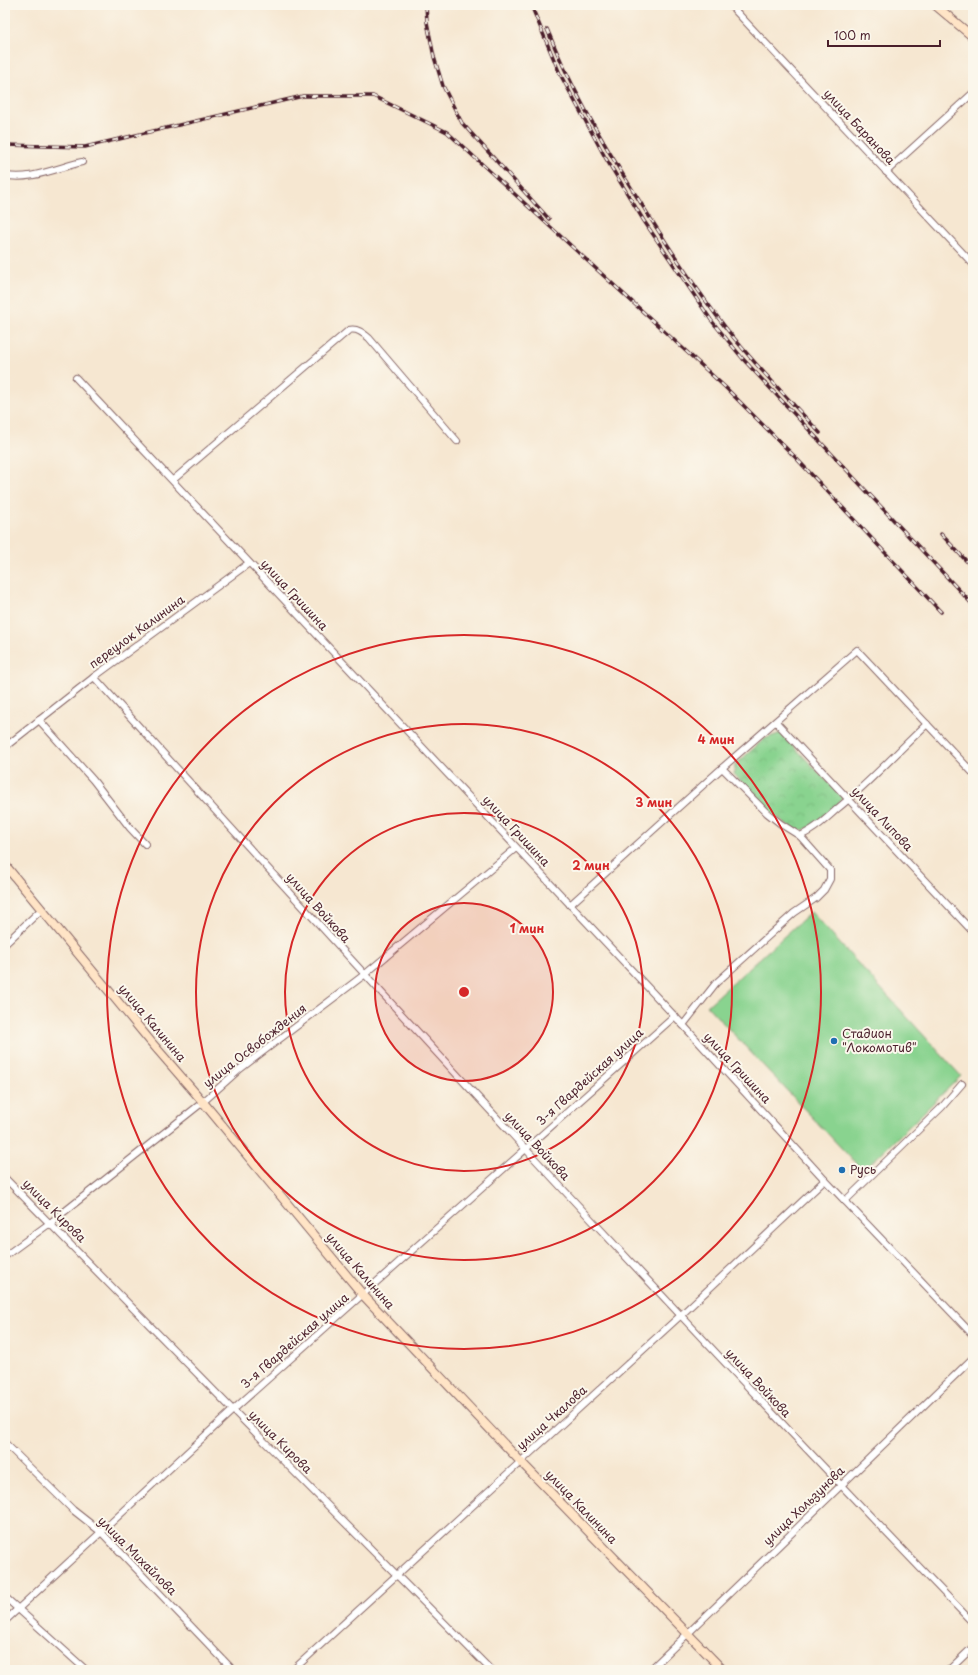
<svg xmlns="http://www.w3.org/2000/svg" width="978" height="1675" font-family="'Playpen Sans',sans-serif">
  <defs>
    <pattern id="park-crowns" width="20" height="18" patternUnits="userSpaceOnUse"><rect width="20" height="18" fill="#89d38f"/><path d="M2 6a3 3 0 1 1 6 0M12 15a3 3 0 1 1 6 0" fill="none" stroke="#78b57c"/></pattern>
  </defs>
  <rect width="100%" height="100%" fill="#fbf7ec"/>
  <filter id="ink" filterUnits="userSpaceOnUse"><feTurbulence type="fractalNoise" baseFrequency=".025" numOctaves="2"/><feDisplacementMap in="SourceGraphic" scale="8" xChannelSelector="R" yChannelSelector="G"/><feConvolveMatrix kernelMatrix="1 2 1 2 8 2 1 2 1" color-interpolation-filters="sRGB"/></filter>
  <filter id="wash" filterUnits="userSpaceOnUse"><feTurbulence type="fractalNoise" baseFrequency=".012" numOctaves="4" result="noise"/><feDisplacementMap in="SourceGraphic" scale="16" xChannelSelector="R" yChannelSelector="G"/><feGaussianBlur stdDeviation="0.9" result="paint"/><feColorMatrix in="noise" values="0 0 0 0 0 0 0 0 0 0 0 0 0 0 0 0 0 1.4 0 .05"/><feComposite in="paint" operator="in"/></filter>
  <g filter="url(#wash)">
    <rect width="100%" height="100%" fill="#f6e7d1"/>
    <polygon fill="#89d38f" stroke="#6a795d" points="811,912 961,1076 863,1171 707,1006"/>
    <path fill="url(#park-crowns)" stroke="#6a795d" d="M781,733L843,798C831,809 812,832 796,831L768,810L734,774L735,765L764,739Z"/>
  </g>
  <g filter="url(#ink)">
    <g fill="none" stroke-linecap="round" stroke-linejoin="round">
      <defs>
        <g id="street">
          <polyline points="730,5 973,264"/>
          <polyline points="886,172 973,93"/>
          <path d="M5,175C26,182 60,167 82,162"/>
          <polyline points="76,378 683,1025 825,1180 973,1335"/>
          <path d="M173,480L349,330C357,328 363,333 369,338L457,441"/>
          <path d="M94,677C383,996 674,1313 973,1623"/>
          <polyline points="39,720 93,780 130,828 145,844"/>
          <polyline points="776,722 973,932"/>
          <polyline points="5,747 94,677 249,563"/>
          <path d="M800,836C814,830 826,819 837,809C869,783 897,752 927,724"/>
          <polyline points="570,905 722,768 857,650 973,773"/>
          <polyline points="5,944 42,909"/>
          <polyline points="683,1025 716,983 794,913 816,898 824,890 830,879 830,870 800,836 781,824 767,813 722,768"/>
          <polyline points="5,1178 233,1410 491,1670"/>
          <polyline points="845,1201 942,1107 962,1084"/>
          <polyline points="5,1256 50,1223 203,1102 240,1069 364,975 516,848"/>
          <polyline points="5,1443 73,1510 101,1532 233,1670"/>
          <polyline points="5,1597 86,1670"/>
          <polyline points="5,1621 233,1410 675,1016"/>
          <polyline points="293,1670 680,1316 825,1180"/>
          <polyline points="650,1670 973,1358"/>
          <polyline points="949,1670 973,1647"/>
        </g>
        <g id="secondary">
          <polyline points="935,5 973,37"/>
          <polyline points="5,865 151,1042 203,1102 363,1295 521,1462 723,1670"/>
        </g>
      </defs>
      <use href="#street" stroke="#866565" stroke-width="8"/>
      <use href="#secondary" stroke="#866565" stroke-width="10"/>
      <use href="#street" stroke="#fff" stroke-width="6"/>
      <use href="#secondary" stroke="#ffe4c6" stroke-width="8"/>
      <defs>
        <g id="rail">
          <polyline points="426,5 427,22 434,57 443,86 462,123 549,219"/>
          <polyline points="531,5 560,74 605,157 644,221 711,320 743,359 783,402 973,605"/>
          <path d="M547,29C571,88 603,144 637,197C662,237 688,277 716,315C747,357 785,395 820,433"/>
          <polyline points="5,145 85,147 303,96 373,96 447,132 725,387 795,457 941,612"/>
          <polyline points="941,534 973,568"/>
        </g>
      </defs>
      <use href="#rail" stroke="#4a1f2b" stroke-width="3.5"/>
      <use href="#rail" stroke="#fbf7ec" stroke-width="2" stroke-dasharray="6" stroke-linecap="butt"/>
    </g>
  </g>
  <circle cx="464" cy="992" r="89" fill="#d62828" fill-opacity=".12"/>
  <g fill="none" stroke="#d62828" stroke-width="2">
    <circle cx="464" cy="992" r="89"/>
    <circle cx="464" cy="992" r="179"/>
    <circle cx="464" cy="992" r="268"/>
    <circle cx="464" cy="992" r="357"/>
  </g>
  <g fill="#1f6fb2" stroke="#fbf7ec" stroke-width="1.5">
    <circle cx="834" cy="1041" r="4"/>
    <circle cx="842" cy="1170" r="4"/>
  </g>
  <g text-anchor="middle" stroke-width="4" stroke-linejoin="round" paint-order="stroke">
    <g font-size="12" fill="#4a1f2b" stroke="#fbf7ec">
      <text transform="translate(859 127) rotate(47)" y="4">улица Баранова</text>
      <text transform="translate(294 595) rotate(47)" y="4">улица Гришина</text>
      <text transform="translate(137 632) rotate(-36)" y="4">переулок Калинина</text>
      <text transform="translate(882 819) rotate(47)" y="4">улица Липова</text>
      <text transform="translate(516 831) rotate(47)" y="4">улица Гришина</text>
      <text transform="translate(318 908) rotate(48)" y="4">улица Войкова</text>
      <text transform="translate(152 1023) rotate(50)" y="4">улица Калинина</text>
      <text transform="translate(255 1046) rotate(-38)" y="4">улица Освобождения</text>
      <text transform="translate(737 1068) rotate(47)" y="4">улица Гришина</text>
      <text transform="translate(590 1077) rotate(-42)" y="4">3-я Гвардейская улица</text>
      <text transform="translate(537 1146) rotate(47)" y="4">улица Войкова</text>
      <text transform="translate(54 1211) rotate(45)" y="4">улица Кирова</text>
      <text transform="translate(360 1271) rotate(49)" y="4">улица Калинина</text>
      <text transform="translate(295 1341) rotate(-41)" y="4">3-я Гвардейская улица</text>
      <text transform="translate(758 1383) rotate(47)" y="4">улица Войкова</text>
      <text transform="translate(552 1418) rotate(-42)" y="4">улица Чкалова</text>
      <text transform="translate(280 1442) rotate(45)" y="4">улица Кирова</text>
      <text transform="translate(804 1506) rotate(-44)" y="4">улица Хользунова</text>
      <text transform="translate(581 1507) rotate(46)" y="4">улица Калинина</text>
      <text transform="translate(137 1556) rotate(45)" y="4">улица Михайлова</text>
    </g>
    <g font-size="12" fill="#4a1f2b" stroke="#fbf7ec" text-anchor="start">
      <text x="842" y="1038">Стадион<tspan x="842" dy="14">"Локомотив"</tspan></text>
      <text x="850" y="1174">Русь</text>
    </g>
  </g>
  <circle cx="464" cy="992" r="6" fill="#d62828" stroke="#fbf7ec" stroke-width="2"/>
  <g font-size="12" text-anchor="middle" font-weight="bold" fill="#d62828" stroke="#fbf7ec" stroke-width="4" stroke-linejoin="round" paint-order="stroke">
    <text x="716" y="744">4 мин</text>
    <text x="654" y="807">3 мин</text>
    <text x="591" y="870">2 мин</text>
    <text x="527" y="933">1 мин</text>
  </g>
  <rect width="978" height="1675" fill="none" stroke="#fbf7ec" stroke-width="20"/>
  <path d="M828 40v6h112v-6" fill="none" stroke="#4a1f2b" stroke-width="2"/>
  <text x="834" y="40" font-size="12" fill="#4a1f2b" stroke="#fbf7ec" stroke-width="3" paint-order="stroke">100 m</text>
</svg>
